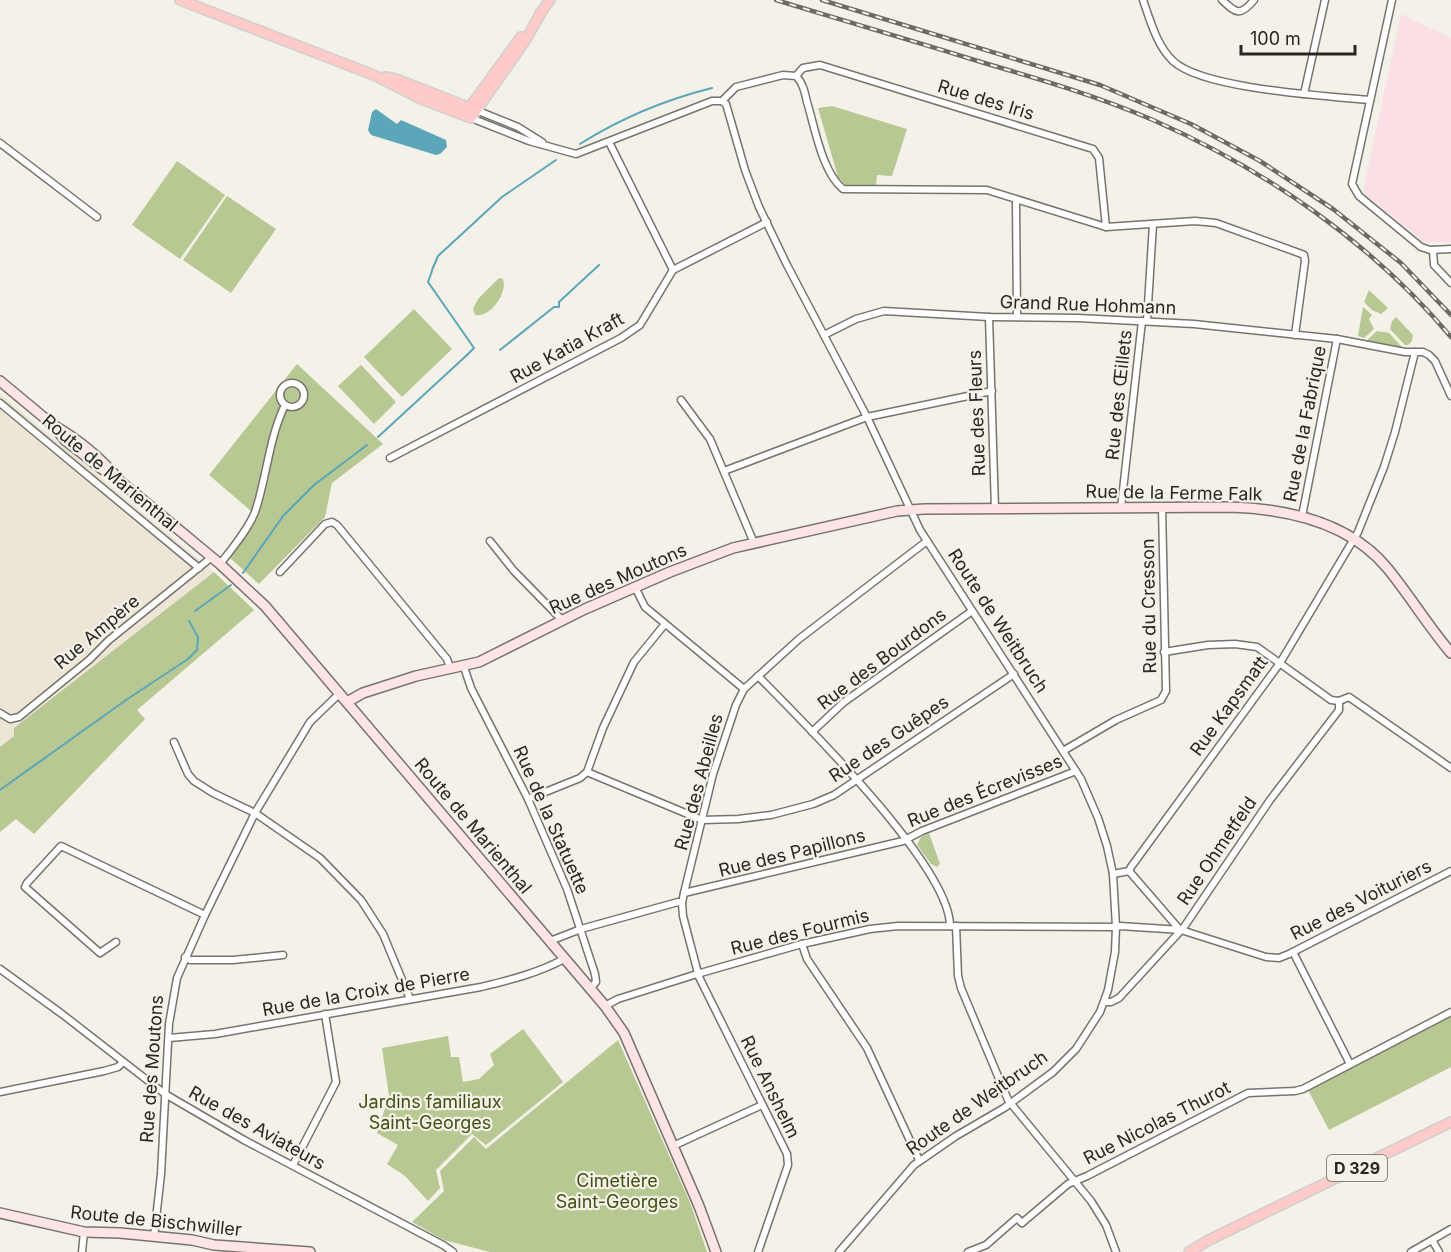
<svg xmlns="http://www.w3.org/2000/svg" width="1451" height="1252" font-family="Inter,sans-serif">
  <rect width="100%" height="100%" fill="#f4f1e9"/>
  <polygon fill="#ede6d7" points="0,394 214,572 14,728 14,736 0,747"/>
  <polygon fill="#fadfe5" points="1401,14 1451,38 1451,242 1424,242 1363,192"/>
  <g fill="#b7c893">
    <polygon points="832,106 907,129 892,176 877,175 876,186 846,185 838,177 818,108"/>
    <polygon points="177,161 225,195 180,259 132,225"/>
    <polygon points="227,196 276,229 231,293 183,260"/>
    <path d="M499,278L503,279C508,293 490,318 475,315L473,309L478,299Z"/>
    <polygon points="1369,290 1388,308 1381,314 1372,310 1364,302"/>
    <polygon points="1363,307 1372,315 1369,319 1374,329 1364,338 1358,336"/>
    <polygon points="414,309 452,349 402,397 364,357"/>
    <polygon points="1396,317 1413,335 1412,341 1408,345 1405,345 1390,329 1392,321"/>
    <polygon points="1377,331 1389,333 1402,347 1366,341"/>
    <polygon points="297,364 383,444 332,483 325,517 259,584 230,558 258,517 209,475"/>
    <polygon points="361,365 396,402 374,424 338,386"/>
    <polygon points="214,572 254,610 137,710 145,719 34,834 16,819 0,832 0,747 14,736 14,728"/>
    <polygon points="929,833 940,864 937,867 931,864 917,845 921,837"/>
    <polygon points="1451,1016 1451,1067 1329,1130 1308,1090"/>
    <polygon points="523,1029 563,1082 486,1145 472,1134 436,1170 440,1188 428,1201 405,1176 387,1164 398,1145 377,1133 389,1096 382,1048 448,1036 451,1057 459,1057 463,1082 479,1079 494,1065 490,1054"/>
    <polygon points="618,1040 691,1205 707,1252 490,1252 444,1240 412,1222 444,1191 440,1171 474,1137 486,1149"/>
  </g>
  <polygon fill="#5ba6b8" points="376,109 397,124 401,120 446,140 447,147 440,154 436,155 371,135 368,130 372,112"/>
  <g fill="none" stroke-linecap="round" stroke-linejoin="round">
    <g stroke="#5ba6b8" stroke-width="2">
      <path d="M580,144C621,118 664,100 712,88"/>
      <polyline points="432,270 438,256 502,197 556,160"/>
      <polyline points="432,271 428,282 474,348 467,355"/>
      <polyline points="500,350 554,307 559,307 559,302 599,265"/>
      <polyline points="378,437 467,355"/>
      <polyline points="243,573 283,516 314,485 367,445"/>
      <polyline points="195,611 231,585"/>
      <polyline points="0,790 126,700 188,659 197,650 198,637 189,621"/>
    </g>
    <defs>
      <g id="street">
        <path d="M1143,0C1150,20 1157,46 1173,61C1202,89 1327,96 1370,100"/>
        <path d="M1222,0C1236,13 1240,17 1254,0"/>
        <polyline points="1392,0 1352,184 1359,196 1421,247 1430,250 1451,249"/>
        <polyline points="796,76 803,68 820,65 1093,149 1099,158 1106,227"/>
        <polyline points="1304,94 1325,0"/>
        <polyline points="722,101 726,104 745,170 759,207 787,265 867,417 920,530 1081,779 1098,818 1107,846 1113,874 1116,927 1115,952 1108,990 1100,1012 1076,1049 1053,1072 1004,1108 956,1136 914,1165 839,1252"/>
        <path d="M722,101L736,87L783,75L796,76C803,83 805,93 807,102C815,128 822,172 843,189L987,190L1106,227L1195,221L1216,223L1299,253L1304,255L1305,261L1295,335"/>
        <polyline points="476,110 518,127 542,142"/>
        <polyline points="471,118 529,141 576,154 712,101 722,101"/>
        <polyline points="609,142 673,270"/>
        <polyline points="0,143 97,217"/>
        <polyline points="1016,200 1017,317"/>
        <polyline points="1433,250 1434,265 1451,283"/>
        <polyline points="989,317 995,509"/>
        <polyline points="1147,321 1153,224"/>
        <polyline points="824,335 856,319 884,311 989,317 1078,318 1194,324 1337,339 1405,352 1423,352 1429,355 1435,361 1451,396"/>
        <circle cx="292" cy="395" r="12"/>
        <polyline points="681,400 710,439 754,543"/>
        <polyline points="0,403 199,568"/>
        <polyline points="390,458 621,338 640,325 673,270 767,222"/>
        <polyline points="724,471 867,417 992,391"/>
        <polyline points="1121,508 1142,321"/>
        <polyline points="1302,516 1337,339"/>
        <polyline points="490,541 514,571 562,620"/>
        <path d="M220,564C231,550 251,526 256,509C267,475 269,438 285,405"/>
        <polyline points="280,572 325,524 332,522 337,525 447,659 450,668"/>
        <polyline points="635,587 645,607 744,689"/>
        <polyline points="1164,652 1208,645 1235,644 1257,647 1331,700 1339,701 1349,697 1451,768"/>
        <polyline points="464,667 471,688 528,799 567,889 595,974 596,982 590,989"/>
        <path d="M758,676C803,722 950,866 950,926"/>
        <polyline points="0,713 10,719 19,717 89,660 109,640 212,557"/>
        <polyline points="812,732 844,702 972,611"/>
        <polyline points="174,742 188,774 194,781 213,793 255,813 320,858 361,900 383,934 410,999"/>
        <polyline points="1063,751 1116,720 1161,700 1166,691 1162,507"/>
        <polyline points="587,772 702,820 738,819 771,815 813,804 834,795 1014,674"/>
        <polyline points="528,799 580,778 587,772 603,728 634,662 665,624"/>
        <polyline points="1129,871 1180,930"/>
        <polyline points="1113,874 1129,871 1131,867 1280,663 1358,532 1384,467 1395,432 1415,352"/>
        <polyline points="684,893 903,841 922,831 1076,771"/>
        <polyline points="956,926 958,976 961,988 1008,1100 1091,1201 1106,1225 1116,1252"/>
        <polyline points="550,941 581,929 678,902 682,903"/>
        <polyline points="116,942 100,953 25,887 27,883 61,846 205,915"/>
        <polyline points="802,944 807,959 867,1048 919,1160"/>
        <polyline points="1293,952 1350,1064"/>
        <polyline points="185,957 190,960 233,960 283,955"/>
        <polyline points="0,969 62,1014 165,1094 244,1140 443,1245 453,1252"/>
        <polyline points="1104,1002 1111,1002 1119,998 1184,927 1270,800 1339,710 1339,701"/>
        <polyline points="605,1006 618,999 697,974 802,944 870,929 898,926 1116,927 1120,926 1181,930 1266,957 1279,958 1289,954 1451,871"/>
        <path d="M169,1038L215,1034L481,987C510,980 538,973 564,959"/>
        <polyline points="0,1092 104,1071 118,1067 123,1062"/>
        <polyline points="673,1146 762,1105"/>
        <polyline points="293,1165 336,1082 325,1014"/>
        <polyline points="154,1237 161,1174 169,1024 177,978 205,915 255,813 310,722 340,693"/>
        <polyline points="1432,1240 1439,1252"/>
        <polyline points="82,1252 84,1232"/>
        <polyline points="758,1252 788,1165 787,1154 699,977 683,916 682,903 684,893 713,774 736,705 744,689 799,639 927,541"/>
        <polyline points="968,1252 986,1245 1017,1218 1022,1223 1068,1184 1087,1176 1248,1093 1295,1091 1303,1089 1451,1012"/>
        <polyline points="1411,1252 1451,1229"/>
      </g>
      <g id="secondary">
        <polyline points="0,381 53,425"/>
        <path d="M120,481C101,458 79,440 53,425L65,440L102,469L120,481L220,564L265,606L605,1006L624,1033L699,1206L716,1252"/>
        <path d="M347,702L363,693L416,676L479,662L585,609L670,572L733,548L897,511L924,509L1231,507C1288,509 1351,523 1388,569C1410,596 1428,626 1451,653"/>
        <polyline points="0,1213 84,1232 120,1233 192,1240 214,1245 310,1252"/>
      </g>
      <g id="primary">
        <polyline points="180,0 376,76 421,99 471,118 525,41 542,11"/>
        <polyline points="539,15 550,0"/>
        <polyline points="385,77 396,79 473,109"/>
        <polyline points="464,115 521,37"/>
        <polyline points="1189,1252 1209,1240 1451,1122"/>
      </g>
    </defs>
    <use href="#street" stroke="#77746d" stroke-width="9"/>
    <use href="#secondary" stroke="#77746d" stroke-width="12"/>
    <use href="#primary" stroke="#d0cfcf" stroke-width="12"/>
    <use href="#street" stroke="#fff" stroke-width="6"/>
    <use href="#secondary" stroke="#fee5e4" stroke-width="9"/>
    <use href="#primary" stroke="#fecbc8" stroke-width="9"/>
    <defs>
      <g id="rail">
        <path d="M776,0C845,21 913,41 981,62C1039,79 1097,96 1153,120C1266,170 1371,242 1451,337"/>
        <polyline points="822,0 1100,85 1191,124 1260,161 1333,209 1401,263 1451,315"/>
      </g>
    </defs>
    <use href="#rail" stroke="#6b6a65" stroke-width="4.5"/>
    <use href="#rail" stroke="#f4f1e9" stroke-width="2" stroke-dasharray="7" stroke-linecap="butt"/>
  </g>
  <g text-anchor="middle" stroke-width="4.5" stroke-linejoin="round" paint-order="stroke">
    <rect fill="#f4f1e9" stroke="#65645f" stroke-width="1.5" x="1327" y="1155" width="60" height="26" rx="4.5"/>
    <g font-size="16" font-weight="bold" fill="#282724">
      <text x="1357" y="1174">D 329</text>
    </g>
    <g font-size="18" fill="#282724" stroke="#f4f1e9">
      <text transform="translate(986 100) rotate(17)" y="6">Rue des Iris</text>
      <text transform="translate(1088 305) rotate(2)" y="6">Grand Rue Hohmann</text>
      <text transform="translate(567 348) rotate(-29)" y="6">Rue Katia Kraft</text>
      <text transform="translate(1119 395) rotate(-84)" y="6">Rue des Œillets</text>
      <text transform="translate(977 413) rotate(-92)" y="6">Rue des Fleurs</text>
      <text transform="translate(1305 424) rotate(-79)" y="6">Rue de la Fabrique</text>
      <text transform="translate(110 473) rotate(40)" y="6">Route de Marienthal</text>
      <text transform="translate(1174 493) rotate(1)" y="6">Rue de la Ferme Falk</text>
      <text transform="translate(618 579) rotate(-24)" y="6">Rue des Moutons</text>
      <text transform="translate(1149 606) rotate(-91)" y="6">Rue du Cresson</text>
      <text transform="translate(998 621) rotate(57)" y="6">Route de Weitbruch</text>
      <text transform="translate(97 632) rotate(-40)" y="6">Rue Ampère</text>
      <text transform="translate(882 659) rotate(-37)" y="6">Rue des Bourdons</text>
      <text transform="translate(1229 706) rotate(-54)" y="6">Rue Kapsmatt</text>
      <text transform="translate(889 739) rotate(-34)" y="6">Rue des Guêpes</text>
      <text transform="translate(699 782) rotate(-75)" y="6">Rue des Abeilles</text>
      <text transform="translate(985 791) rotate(-22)" y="6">Rue des Écrevisses</text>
      <text transform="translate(551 820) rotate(66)" y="6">Rue de la Statuette</text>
      <text transform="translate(473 826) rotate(50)" y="6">Route de Marienthal</text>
      <text transform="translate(1217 851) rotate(-56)" y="6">Rue Ohmetfeld</text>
      <text transform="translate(792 853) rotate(-14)" y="6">Rue des Papillons</text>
      <text transform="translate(1361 900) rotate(-27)" y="6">Rue des Voituriers</text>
      <text transform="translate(800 932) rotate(-14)" y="6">Rue des Fourmis</text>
      <text transform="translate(366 992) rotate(-10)" y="6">Rue de la Croix de Pierre</text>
      <text transform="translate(152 1069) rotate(-86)" y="6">Rue des Moutons</text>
      <text transform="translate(770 1087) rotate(64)" y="6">Rue Anshelm</text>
      <text transform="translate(977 1103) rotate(-35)" y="6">Route de Weitbruch</text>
      <text transform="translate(1157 1123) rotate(-27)" y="6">Rue Nicolas Thurot</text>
      <text transform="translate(257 1128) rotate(29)" y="6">Rue des Aviateurs</text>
      <text transform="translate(156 1221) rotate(6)" y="6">Route de Bischwiller</text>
    </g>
    <g font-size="18" fill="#425113" stroke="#f4f1e9">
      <text x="430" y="1108">Jardins familiaux<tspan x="430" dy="21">Saint-Georges</tspan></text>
      <text x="617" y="1187">Cimetière<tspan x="617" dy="21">Saint-Georges</tspan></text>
    </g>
  </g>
  <path d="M1241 45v9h114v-9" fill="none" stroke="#282724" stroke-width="3"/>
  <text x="1250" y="45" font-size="18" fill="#282724" stroke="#f4f1e9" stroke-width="4.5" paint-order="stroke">100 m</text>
</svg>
